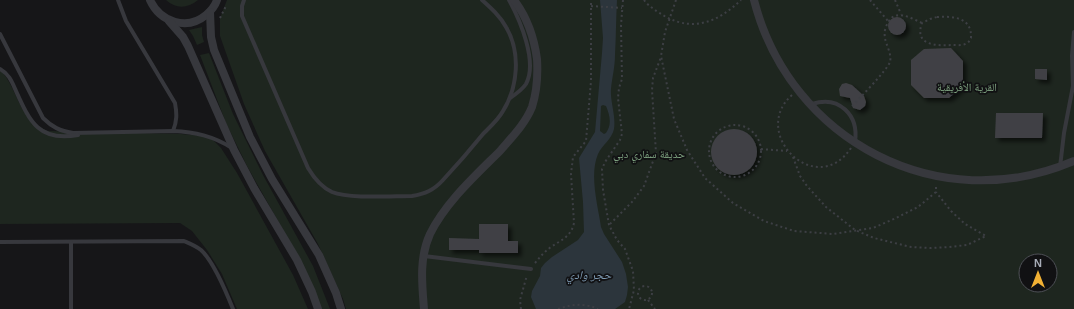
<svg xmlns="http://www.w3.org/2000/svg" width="1074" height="309" font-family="Helvetica,'Noto Naskh Arabic',sans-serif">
  <defs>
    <filter id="shadow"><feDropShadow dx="3.5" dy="3.5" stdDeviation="2" flood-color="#0009"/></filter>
  </defs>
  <rect width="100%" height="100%" fill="#161618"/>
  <g fill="#1e261f" fill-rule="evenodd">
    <path d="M166,0H198C187,9 176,9 166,0Z"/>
    <path d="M227,0H1074V309H346L343,299L318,244L265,151L244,104L220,36V18ZM1026,261H1050V285H1026Z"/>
    <polygon points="202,27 202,35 204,42 197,45 193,36 189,30"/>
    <polygon points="209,53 233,114 263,175 313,266 330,309 321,309 299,258 247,166 226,123 200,55"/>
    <path d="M0,69C4,73 6,77 9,82C21,104 23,120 48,131L181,134L204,136L212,139L221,148L237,173L293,275L308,309H237L222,274L207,250L192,231L180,223L0,224Z"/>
  </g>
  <path fill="#2c353c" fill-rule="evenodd" d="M600,0H617C616,18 616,37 615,55C615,67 612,78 611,89C610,102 616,115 614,129C612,139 602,145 598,154C589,175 598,206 601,227L604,234L622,262L626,274L628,287L627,295L625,302L615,309H536L531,297L532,291L540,276L541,268L545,263L552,257L578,240L584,232L583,202L579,158L595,132L602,53L603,38ZM603,105L606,106C610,116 612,124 606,133L604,134L600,131L601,106Z"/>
  <g fill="#404145" filter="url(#shadow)">
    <circle cx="897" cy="26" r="9"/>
    <polygon points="951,48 963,61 963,86 949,98 924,98 911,85 911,60 924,49"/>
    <polygon points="1035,69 1047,69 1047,80 1035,79"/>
    <polygon points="846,83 852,85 864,96 866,102 865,106 860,110 853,108 850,98 840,96 839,89 842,84"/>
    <polygon points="996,113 1043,113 1042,138 995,138"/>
    <circle cx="734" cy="152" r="23"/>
    <polygon points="479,224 508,224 508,241 518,241 518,253 479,253 479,250 449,250 449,238 479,239"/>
  </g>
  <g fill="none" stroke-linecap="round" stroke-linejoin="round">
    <g stroke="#3d3f44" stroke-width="2" stroke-dasharray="2 3" stroke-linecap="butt">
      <polyline points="623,0 621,25 622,79 619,88 618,98 622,134 620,140 605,162 602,169 603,190 609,225 617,240 625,249 633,271 634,290 629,309"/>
      <path d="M644,0C649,7 658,12 666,17C695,32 719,21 741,0"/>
      <polyline points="676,0 665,32 661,56 674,119 687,150 705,178 733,203 764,221 794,231 833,234 873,228 896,218 918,207 936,192 936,184"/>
      <polyline points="870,0 888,21"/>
      <polyline points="895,0 901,14"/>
      <polyline points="591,6 622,8"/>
      <path d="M937,17C953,16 972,17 971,38C970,40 969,42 967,43C963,46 957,45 952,45C935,46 914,45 922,23L930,19Z"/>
      <polyline points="220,18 226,6"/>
      <path d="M792,95C749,133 816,200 851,148"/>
      <path d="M852,106C860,98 887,70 890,62C892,54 886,45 885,38C884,33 885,27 888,23C895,8 911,18 922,23"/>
      <circle cx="735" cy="151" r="26"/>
      <polyline points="761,149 787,151"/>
      <polyline points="793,157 800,176 807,186 826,207 855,230 874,238 911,247 930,248 949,247 967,245 986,236 965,224 951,211 936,192"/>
      <polyline points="610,224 632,202 644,186 656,153 652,90 653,78 661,57"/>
      <path d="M535,263C540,257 544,252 551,247C561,240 571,237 574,223L571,174L573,157L586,141L591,81V0"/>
      <circle cx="645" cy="293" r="7"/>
      <polyline points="648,300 655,309"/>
      <polyline points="521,309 520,300 527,275"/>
      <path d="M558,309C572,304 585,303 598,309"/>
    </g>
    <g stroke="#37383d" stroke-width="4">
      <path d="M118,0L126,21L175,103C177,114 177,121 173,131"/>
      <path d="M244,0L242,6V16L308,168C314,178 321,187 332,192C349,199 391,196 412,196C425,194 434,190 443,180C457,165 470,150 483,134C490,127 498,120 503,111C518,87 521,52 506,27C500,16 491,8 482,0"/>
      <path d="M509,0C520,20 538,62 526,84C522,90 516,94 510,98"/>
      <path d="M0,34L43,118C52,127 60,131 73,133L173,131C195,132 213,136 232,148"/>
      <path d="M0,69C9,74 12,82 16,91C30,122 39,142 78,135"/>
      <path d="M812,104C839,95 859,115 855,142"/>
      <polyline points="1060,167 1064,133 1073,86 1072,56 1074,32"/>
      <path d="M0,242L184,241C191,244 196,246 201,250C213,261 227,294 233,309"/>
      <polyline points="71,242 71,309"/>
      <polyline points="424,256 531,269"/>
    </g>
    <g stroke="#37383d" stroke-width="8">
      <path d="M150,0C160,22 187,31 206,15C211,11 215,6 217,0"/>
      <path d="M754,0C790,141 939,219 1074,161"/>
      <polyline points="210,12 211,37 214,50 250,137 272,179 319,255 336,293 341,309"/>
      <polyline points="169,21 183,37 188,46 234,150 254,188 297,260 312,292 318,309"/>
      <path d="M424,309C422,284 419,258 430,234C446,202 475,176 500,151C512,137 525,124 532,107C537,91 538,75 537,59C534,37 527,17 514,0"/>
    </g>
  </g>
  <g text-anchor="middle" stroke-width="3.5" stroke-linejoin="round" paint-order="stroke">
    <g font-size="11" fill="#7fa381" stroke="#111113">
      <text x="967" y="91">القرية الأفريقية</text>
      <text x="649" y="158">حديقة سفاري دبي</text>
    </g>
    <g font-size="12" font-style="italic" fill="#7f9bb3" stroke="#111113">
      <text x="589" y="279">حجر وادي</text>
    </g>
  </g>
  <g transform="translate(1038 273)"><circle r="19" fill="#111113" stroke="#4d4f55"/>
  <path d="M0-3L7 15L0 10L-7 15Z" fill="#f2b134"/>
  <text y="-6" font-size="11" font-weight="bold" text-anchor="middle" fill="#a8adb8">N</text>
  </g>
</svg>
